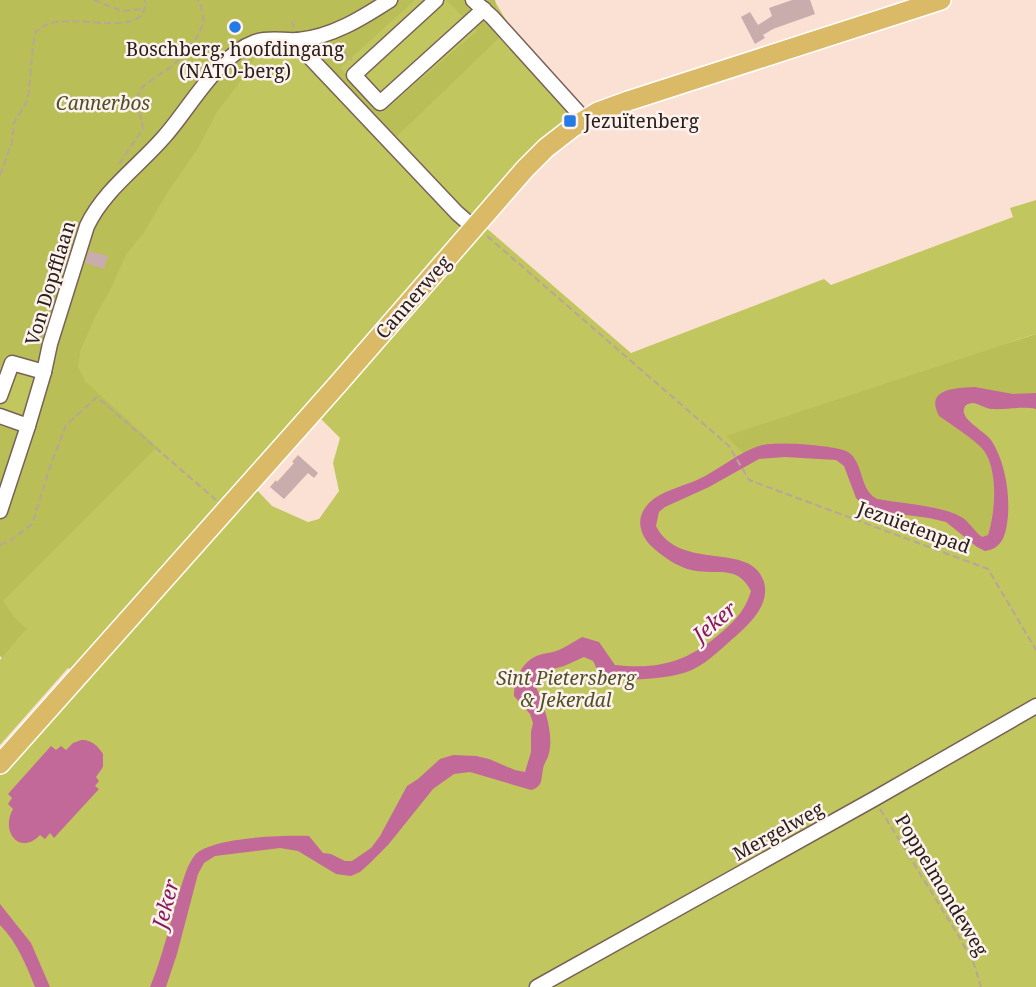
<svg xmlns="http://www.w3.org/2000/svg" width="1036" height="987" font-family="'Noto Serif',serif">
  <rect width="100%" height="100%" fill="#fbe1d4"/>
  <path fill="#c2c65f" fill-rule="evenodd" d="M0,0H494L512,30L584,111L484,226L631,353L824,279L831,285L1013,217L1010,208L1036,200V334L1004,344L1036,335V987H0V752L71,670L68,668L0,745V660L26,630L0,606ZM318,416L340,438L333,463L339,491L319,519L308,522L272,506L255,488Z"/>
  <g fill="#babe56">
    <polygon points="0,0 415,0 340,68 382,113 477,31 446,0 495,0 501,36 389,144 295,48 276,54 254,59 243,78 217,112 198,148 166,195 143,234 127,253 111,288 95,317 81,349 78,367 85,381 157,447 3,601 15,618 27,629 2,658 0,656 0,425 18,431 38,366 5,355 0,370"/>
    <path d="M1036,334V393L1013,394L975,387L939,416C953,427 971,436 983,449C999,468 994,513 988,535L983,538C975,532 970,524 963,518C944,505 901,503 877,499L869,492L865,484L856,461L843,450L781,443L765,444L750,449L743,453L726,436Z"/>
  </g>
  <g fill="#c36999">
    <path d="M975,387L1013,394L1036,393V409C1021,406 1007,410 992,409C985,409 979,403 972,403C967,404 965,405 964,409C961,420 985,431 991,440C1006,462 1011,499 1007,524C1005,538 1000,549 985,551L977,547L946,522L929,518L868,510L856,498L844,466L836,460L785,457L759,459L709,487L665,507L659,512L656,526C680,573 751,540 764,582C771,607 745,628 728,643C713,656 699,670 680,674C657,680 633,679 610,681L601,677L593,661L584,657L564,666L546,671L542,674L536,687C544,705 554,734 549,753C548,759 544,763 543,769C541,779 543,787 531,790L470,772L454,774L433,789L388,845L369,864L360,872L351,876L336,874L298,851L280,848L215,856L204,863L198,874L177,954L166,987H150C163,956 170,922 180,890C184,878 187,865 195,855C211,837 285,835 309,836L323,853L331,854L345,861H352L371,848L380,836L407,786L418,779L440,759L453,755L476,756L489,759L515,770L525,772L531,752V732L533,723L530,714L514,696C514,679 522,661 539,655C545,653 551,653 556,651C565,648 573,642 582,637L599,642L615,665C661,670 689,661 723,631C737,619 746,608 751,591C737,563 715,576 691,570C679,567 668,560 658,552C651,546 645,541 642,532C638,521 641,511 649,503C661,491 681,487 697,480C719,470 738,452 762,445C777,441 832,445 846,451C861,458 860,480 869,492C871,495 874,497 877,499C900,503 945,506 963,518C970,523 975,532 982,537L988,535C995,513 998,475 986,454C981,443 950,424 939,416C924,388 957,388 975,387Z"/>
    <path d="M81,740C91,739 98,746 103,754V767L96,777L99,781L95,786L99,789L54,838L50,833L45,839L40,835C20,856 0,832 13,809L8,804L12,798L8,794L51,746L56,750L61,746L66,750L73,743Z"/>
    <path d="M0,904L31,943L50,987H35C26,965 17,942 0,925Z"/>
  </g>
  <g fill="#c9acac">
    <polygon points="792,0 810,0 815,14 773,29 763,35 765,38 755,44 741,17 750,12 758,25 772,16 769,8"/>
    <polygon points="89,251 108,256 104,269 85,263"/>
    <polygon points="298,455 318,473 314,478 308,473 284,499 270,487 276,480 277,482 294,463 292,462"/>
  </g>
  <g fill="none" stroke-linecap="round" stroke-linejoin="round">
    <defs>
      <g id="minor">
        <polyline points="436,0 354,75 380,103 484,9"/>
        <polyline points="473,0 492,17 585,120"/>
        <polyline points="297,40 299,46 457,213 473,227"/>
        <polyline points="0,396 12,363 44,372"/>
        <polyline points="0,416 28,426"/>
        <path d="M0,511L28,426L44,372L50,344L87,226C104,190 139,166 164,137C190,108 217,56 255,42C270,37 283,41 298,40C332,37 362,18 390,0"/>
        <polyline points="537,987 874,799 1036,706"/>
      </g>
      <polyline id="major" points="0,764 338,384 525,169 546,148 573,127 598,112 628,101 941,0"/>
    </defs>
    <use href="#minor" stroke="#786257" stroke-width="17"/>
    <use href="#major" stroke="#fff" stroke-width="22"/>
    <g stroke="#baa59b" stroke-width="2" stroke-dasharray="7 3.5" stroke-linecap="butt">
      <polyline points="94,0 122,11 143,9"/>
      <polyline points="292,21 294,29"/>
      <polyline points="336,44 352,60"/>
      <polyline points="119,164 143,129 137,100 140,89 157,76 173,66 197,37 204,22 200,2 197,0"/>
      <path d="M0,175L12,142L14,123L27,101L29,90L33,45L36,31C40,29 42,26 46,25C71,14 122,32 141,16C145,12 145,5 145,0"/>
      <polyline points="487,236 729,446 749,480 988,569 1036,650"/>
      <polyline points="0,545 11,540 32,524 50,467 66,425 97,397 216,500"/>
      <polyline points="880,809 958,935 974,964 981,987"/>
    </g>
    <use href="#minor" stroke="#fff" stroke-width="14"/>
    <use href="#major" stroke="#dab967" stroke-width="19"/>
  </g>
  <g fill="#257be5" stroke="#fdf2ed" stroke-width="2.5">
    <circle cx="235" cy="27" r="7"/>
    <rect x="563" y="114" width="14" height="14" rx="3.5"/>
  </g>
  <g text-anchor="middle" stroke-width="5" stroke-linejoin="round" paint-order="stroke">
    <g font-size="19" fill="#29201b" stroke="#fdf2ed">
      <text x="235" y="56">Boschberg, hoofdingang<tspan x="235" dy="22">(NATO-berg)</tspan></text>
      <text x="584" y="128" text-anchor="start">Jezuïtenberg</text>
    </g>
    <g font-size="19" font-style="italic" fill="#4e4f24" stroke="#fdf2ed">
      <text x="103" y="110">Cannerbos</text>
      <text x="566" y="685">Sint Pietersberg<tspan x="566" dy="22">&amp; Jekerdal</tspan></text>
    </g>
    <g font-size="19" fill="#29201b" stroke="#fdf2ed">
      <text transform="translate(50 283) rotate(-73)" y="7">Von Dopfflaan</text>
      <text transform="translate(413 297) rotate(-49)" y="7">Cannerweg</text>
      <text transform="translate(914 527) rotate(20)" y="7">Jezuïetenpad</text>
      <text transform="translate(778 831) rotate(-29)" y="7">Mergelweg</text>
      <text transform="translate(942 885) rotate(59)" y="7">Poppelmondeweg</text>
    </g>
    <g font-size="21" font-style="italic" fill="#87195d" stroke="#fdf2ed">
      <text transform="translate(715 622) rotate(-40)" y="7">Jeker</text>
      <text transform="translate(166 904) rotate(-75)" y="7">Jeker</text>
    </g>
  </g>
</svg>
